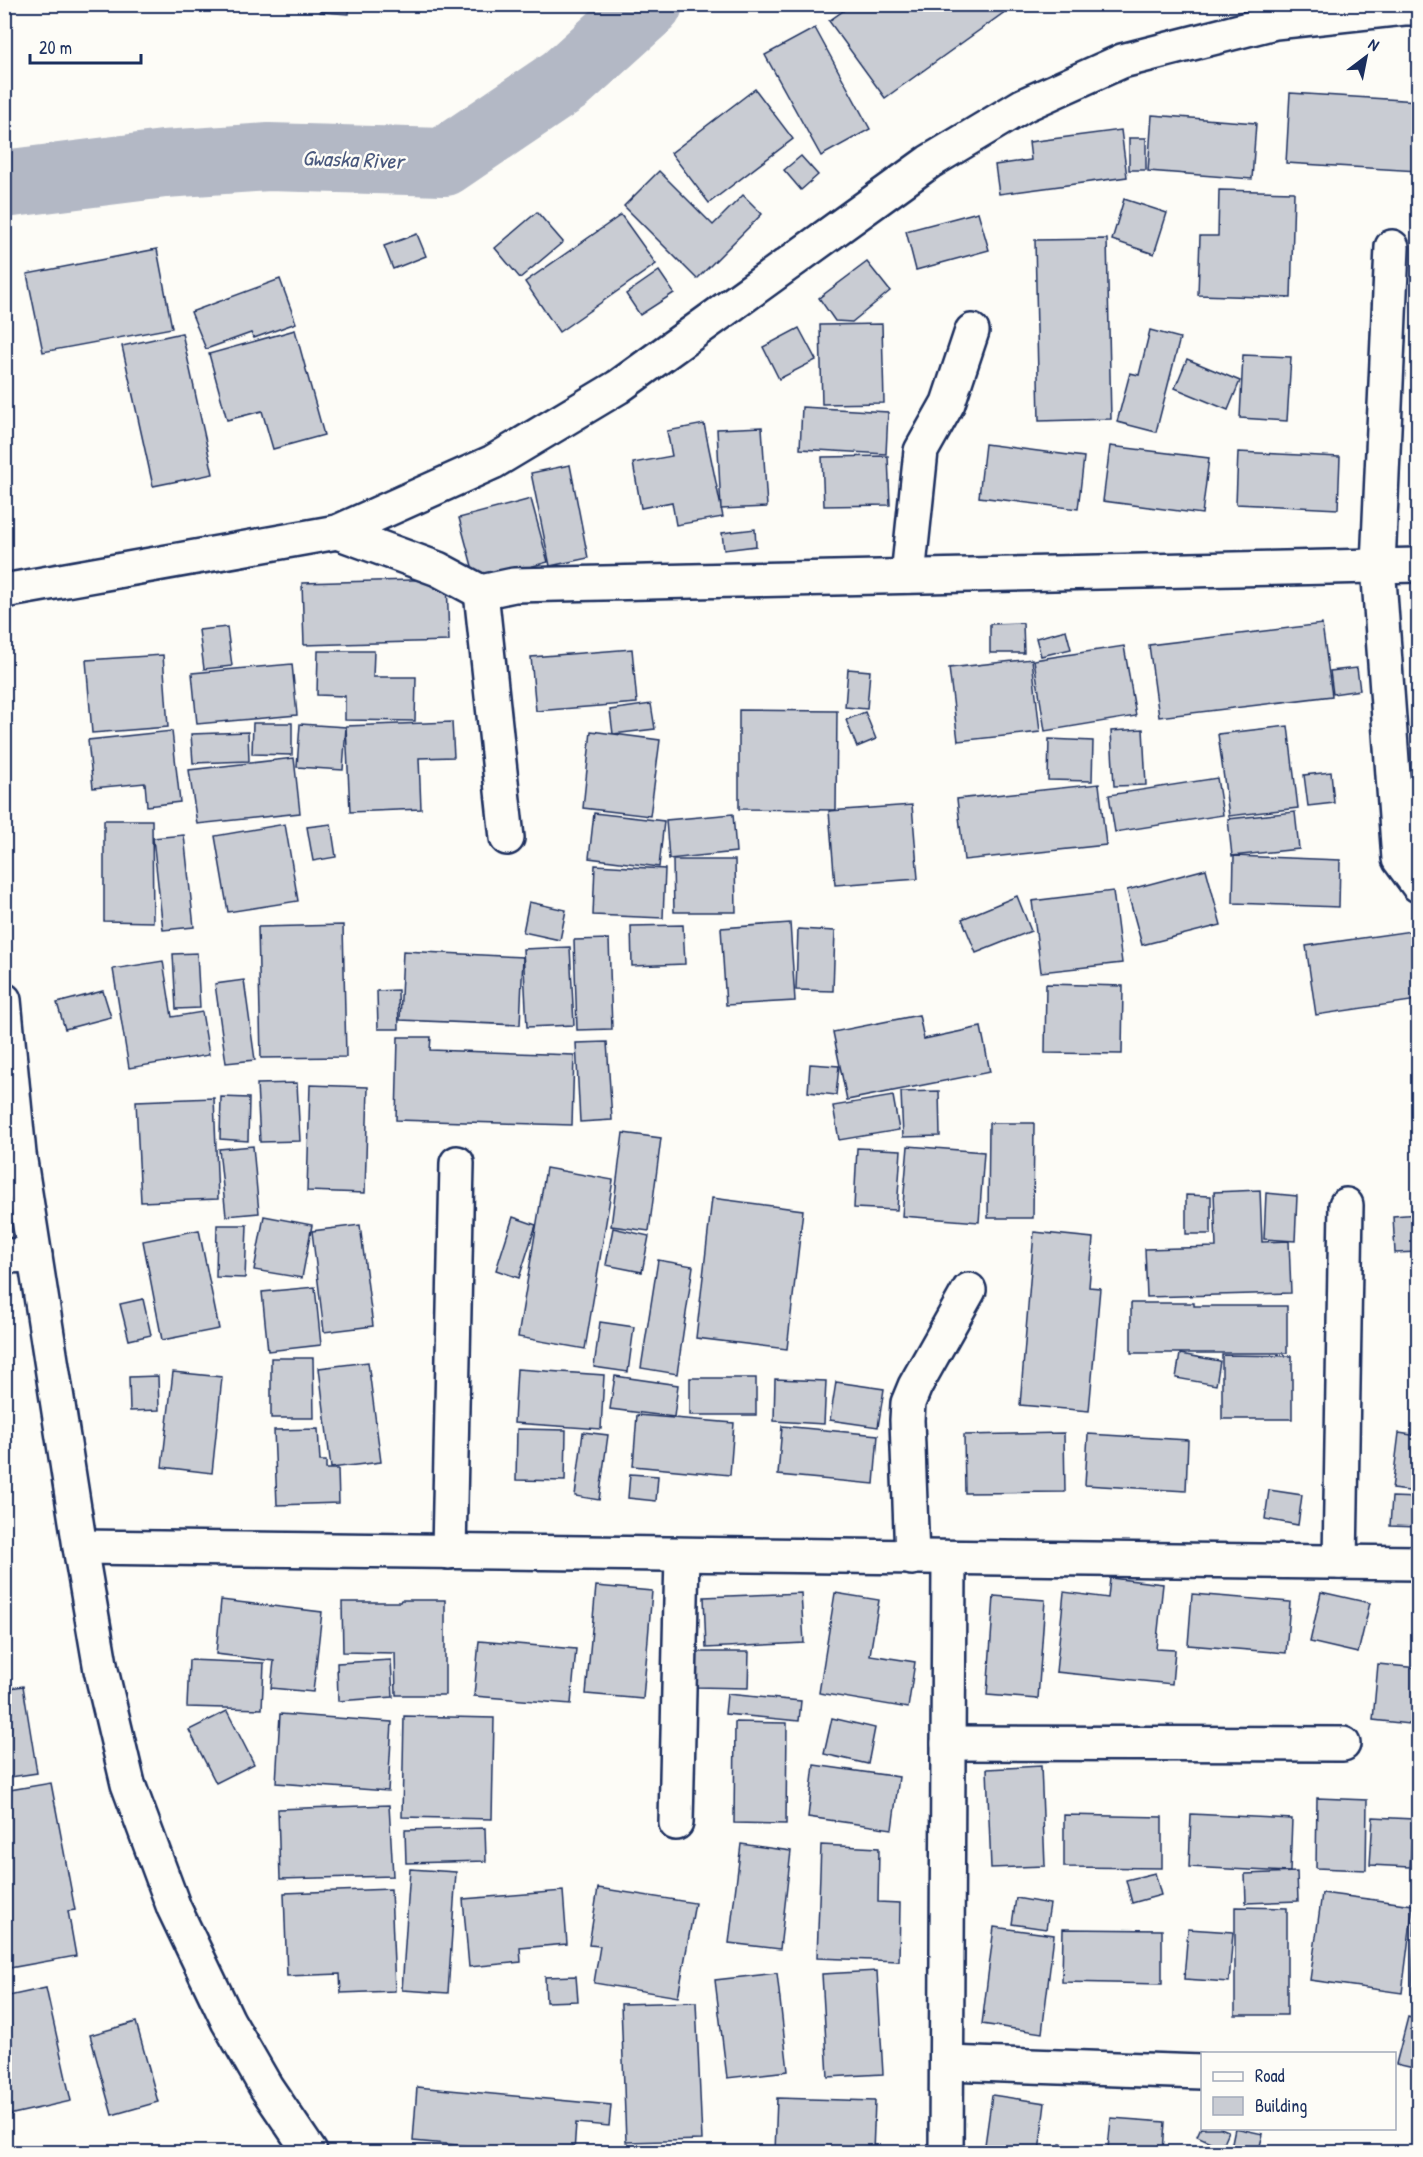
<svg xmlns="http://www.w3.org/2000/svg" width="1423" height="2157" font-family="'Patrick Hand',sans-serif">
  <rect width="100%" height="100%" fill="#fdfcf7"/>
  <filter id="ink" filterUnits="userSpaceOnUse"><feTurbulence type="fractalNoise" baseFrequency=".0167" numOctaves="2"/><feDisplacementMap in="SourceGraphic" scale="12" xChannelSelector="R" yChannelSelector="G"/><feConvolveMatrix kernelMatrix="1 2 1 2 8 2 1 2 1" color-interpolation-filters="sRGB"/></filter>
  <g filter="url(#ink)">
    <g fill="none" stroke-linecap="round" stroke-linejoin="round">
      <polyline stroke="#b3b8c5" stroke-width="68" points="4,184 164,164 269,157 444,162 565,80 649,4"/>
    </g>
    <g fill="#c9ccd3" stroke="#1b2f5e" stroke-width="1.5">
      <polygon points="321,4 350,4 349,14 320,12"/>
      <polygon points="853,4 1012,4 1013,6 885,98 829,21"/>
      <polygon points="815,28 870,129 821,156 765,55"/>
      <polygon points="755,89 793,139 709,203 671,153"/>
      <polygon points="1290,93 1418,101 1418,171 1286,163"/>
      <polygon points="1152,115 1256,123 1252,179 1148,171"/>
      <polygon points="1121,130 1127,177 999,194 995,165 1031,160 1029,142"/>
      <rect x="1129" y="138" width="17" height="32"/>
      <polygon points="801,156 818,175 801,190 784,170"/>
      <polygon points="659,171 713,225 743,195 762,214 697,279 624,206"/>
      <polygon points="1219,190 1294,192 1291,298 1198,295 1200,236 1218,236"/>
      <polygon points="1124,199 1167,213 1154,254 1112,240"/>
      <polygon points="537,212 563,242 520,278 495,248"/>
      <polygon points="978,212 989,250 916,270 906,231"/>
      <polygon points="621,215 656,264 559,332 525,282"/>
      <polygon points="417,234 426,256 393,269 384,246"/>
      <polygon points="1107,239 1111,419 1039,421 1035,240"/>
      <polygon points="157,249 172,328 43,352 27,274"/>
      <polygon points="867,262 890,291 852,322 835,321 819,298"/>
      <polygon points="659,271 674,293 640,315 626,294"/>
      <polygon points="280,279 296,323 254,338 251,333 206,349 191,312"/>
      <polygon points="882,324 884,403 822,404 820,325"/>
      <polygon points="799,328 816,360 779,379 763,347"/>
      <polygon points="295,330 324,435 273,449 262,411 227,420 209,354"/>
      <polygon points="1150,330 1180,338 1156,432 1117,422 1130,373 1139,375"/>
      <polygon points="182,333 213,474 153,486 122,346"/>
      <polygon points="1243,355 1291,357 1287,421 1240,418"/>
      <polygon points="1187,359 1240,381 1228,410 1175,388"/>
      <polygon points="802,407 888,412 886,454 800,449"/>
      <polygon points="704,424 723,517 676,525 672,502 641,508 633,463 672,456 667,431"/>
      <polygon points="762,427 767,507 721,509 717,429"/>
      <polygon points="985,444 1084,457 1078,509 979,497"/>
      <polygon points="1110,446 1209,458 1202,514 1103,501"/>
      <polygon points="1238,452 1340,457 1338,509 1236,504"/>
      <polygon points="888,456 890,505 824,506 822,457"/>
      <polygon points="570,465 588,558 550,566 531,473"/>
      <polygon points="531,499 548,562 476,581 459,518"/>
      <polygon points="755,529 756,546 724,550 722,533"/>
      <polygon points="447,579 449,641 304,645 302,583"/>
      <polygon points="1023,623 1024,653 990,653 990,624"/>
      <polygon points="1322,624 1332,696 1159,717 1149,645"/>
      <polygon points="227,627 232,666 204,669 199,630"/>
      <polygon points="1066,630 1071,649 1041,656 1036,638"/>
      <polygon points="1124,646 1136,716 1045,731 1034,660"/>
      <polygon points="632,649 637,703 536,711 531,657"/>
      <polygon points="318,651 374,651 373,677 416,677 415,721 345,720 345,696 317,695"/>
      <polygon points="163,655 168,727 92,733 86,660"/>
      <polygon points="1032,659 1040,732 958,741 949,668"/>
      <polygon points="292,664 297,715 197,724 192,673"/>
      <polygon points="1357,668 1360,690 1333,694 1330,671"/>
      <polygon points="848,669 870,671 867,709 845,707"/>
      <polygon points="651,704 655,729 613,734 610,710"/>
      <polygon points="739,710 837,711 836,810 739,809"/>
      <polygon points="865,712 876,739 857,747 846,720"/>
      <polygon points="452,722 454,757 419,758 421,809 350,812 346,726"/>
      <polygon points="253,723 292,723 292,755 252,754"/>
      <polygon points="300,724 346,727 343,770 297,767"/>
      <polygon points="1288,726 1298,808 1229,816 1218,734"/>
      <polygon points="1143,729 1146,785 1114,786 1111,731"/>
      <polygon points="172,731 180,802 147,806 145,783 93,788 88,740"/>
      <polygon points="591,731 660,740 650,816 583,808"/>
      <polygon points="248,732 249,761 193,763 191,734"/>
      <polygon points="1049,739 1093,741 1092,781 1048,780"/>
      <polygon points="294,758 300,813 197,824 189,770"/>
      <polygon points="1331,772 1334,803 1308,806 1304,775"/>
      <polygon points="1217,778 1223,815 1115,832 1109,795"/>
      <polygon points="1099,784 1106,845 964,860 957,799"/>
      <polygon points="912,805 918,879 835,885 829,811"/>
      <polygon points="1295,812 1299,849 1232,856 1228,819"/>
      <polygon points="594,813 664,821 659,867 589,858"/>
      <polygon points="733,814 736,852 669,859 666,820"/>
      <polygon points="104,820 152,820 153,922 104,921"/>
      <polygon points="285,824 298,901 228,912 215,836"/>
      <polygon points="331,824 336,857 313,861 307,827"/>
      <polygon points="184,835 194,927 163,930 153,838"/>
      <polygon points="1234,856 1340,860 1339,907 1233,903"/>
      <polygon points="673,860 735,860 736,912 674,912"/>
      <polygon points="595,865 665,869 663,918 593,915"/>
      <polygon points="1206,869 1221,925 1142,945 1127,890"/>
      <polygon points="1113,891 1122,963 1041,972 1032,901"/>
      <polygon points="1017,896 1031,931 976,953 962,919"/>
      <polygon points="529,902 566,910 560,940 523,932"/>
      <polygon points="790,923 795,1001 726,1005 721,928"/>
      <polygon points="343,925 346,1057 261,1058 258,927"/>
      <polygon points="683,925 685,964 632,966 631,926"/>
      <polygon points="798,929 835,931 833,991 796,990"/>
      <polygon points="1418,930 1418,1007 1417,1000 1316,1015 1306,946"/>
      <polygon points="609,939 612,1029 577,1030 574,940"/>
      <polygon points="570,947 574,1025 527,1027 523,949"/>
      <polygon points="403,951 523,957 520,1025 400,1020"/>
      <polygon points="197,953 200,1008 176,1009 173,954"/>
      <polygon points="163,961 172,1017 202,1012 209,1055 129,1068 113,969"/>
      <polygon points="244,980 255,1060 226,1063 215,984"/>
      <polygon points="1046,984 1123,986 1122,1054 1045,1053"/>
      <polygon points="398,990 399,1029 378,1029 377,991"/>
      <polygon points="103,991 111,1017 65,1029 57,1003"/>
      <polygon points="919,1015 924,1039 981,1027 990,1072 847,1100 833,1032"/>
      <polygon points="398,1037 431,1037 430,1050 574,1055 572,1125 396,1120"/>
      <polygon points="607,1042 612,1120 580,1122 576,1043"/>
      <polygon points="810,1064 839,1066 836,1095 808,1092"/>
      <polygon points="297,1083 300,1141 260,1142 257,1084"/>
      <polygon points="310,1085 368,1087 365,1193 307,1191"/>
      <polygon points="939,1091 940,1136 903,1137 901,1092"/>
      <polygon points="893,1096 899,1130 839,1140 833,1106"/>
      <polygon points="221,1097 249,1098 248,1141 220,1139"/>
      <polygon points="214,1098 218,1199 141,1202 136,1101"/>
      <polygon points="989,1123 1034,1123 1033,1218 988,1218"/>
      <polygon points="623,1133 661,1138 649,1231 611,1226"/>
      <polygon points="253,1146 259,1213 226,1216 219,1149"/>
      <polygon points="908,1146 984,1152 979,1222 902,1216"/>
      <polygon points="857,1148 901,1150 897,1210 854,1208"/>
      <polygon points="546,1168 613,1180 585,1349 518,1337"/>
      <polygon points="1260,1190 1262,1242 1289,1241 1291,1293 1147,1297 1145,1249 1216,1247 1214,1192"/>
      <polygon points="1266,1193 1297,1196 1295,1241 1264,1239"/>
      <polygon points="1186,1195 1211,1196 1211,1234 1186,1234"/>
      <polygon points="712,1198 803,1210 787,1349 696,1338"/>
      <polygon points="1418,1214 1418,1252 1395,1253 1393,1216"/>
      <polygon points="264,1216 312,1225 302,1278 254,1270"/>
      <polygon points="513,1217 536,1225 519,1278 496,1270"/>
      <polygon points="217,1225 247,1225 245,1278 216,1277"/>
      <polygon points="360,1225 373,1326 324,1332 312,1231"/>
      <polygon points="613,1228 649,1236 642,1272 606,1265"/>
      <polygon points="199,1230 219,1329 162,1340 143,1241"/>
      <polygon points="1034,1232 1093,1238 1089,1287 1100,1288 1089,1411 1020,1405"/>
      <polygon points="658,1260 693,1266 677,1374 641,1368"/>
      <polygon points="315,1287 321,1345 268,1351 262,1292"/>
      <polygon points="143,1299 151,1335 129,1340 120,1304"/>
      <polygon points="1131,1303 1194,1303 1194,1306 1287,1306 1287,1353 1131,1353"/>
      <polygon points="600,1322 634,1327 628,1372 594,1367"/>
      <polygon points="1180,1354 1220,1361 1216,1385 1176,1378"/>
      <polygon points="1222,1355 1292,1356 1292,1419 1222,1419"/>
      <polygon points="271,1358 313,1358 314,1418 271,1418"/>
      <polygon points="368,1362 381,1462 331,1468 319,1368"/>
      <polygon points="517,1369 604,1375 601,1429 514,1423"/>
      <polygon points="173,1372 222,1377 212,1473 162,1467"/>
      <polygon points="158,1376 159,1410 130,1411 129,1377"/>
      <polygon points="615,1376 678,1385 674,1417 610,1409"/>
      <rect x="690" y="1378" width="66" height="37"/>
      <polygon points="775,1379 826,1381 824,1424 774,1421"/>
      <polygon points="836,1382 884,1389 878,1427 830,1420"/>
      <polygon points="637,1415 734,1423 730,1475 633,1466"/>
      <polygon points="782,1426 878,1435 874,1484 778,1475"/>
      <polygon points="318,1429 320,1461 326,1461 326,1469 338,1469 339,1503 277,1505 274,1430"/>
      <polygon points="517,1429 566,1430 565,1481 516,1480"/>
      <polygon points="583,1432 608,1435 599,1500 575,1496"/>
      <polygon points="1064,1433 1065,1492 965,1493 964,1435"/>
      <polygon points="1399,1433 1418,1436 1418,1492 1392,1489"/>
      <polygon points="1088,1434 1188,1440 1186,1491 1085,1485"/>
      <polygon points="630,1474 658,1476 656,1501 628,1498"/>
      <polygon points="1269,1490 1302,1495 1298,1525 1265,1519"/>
      <polygon points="1392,1497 1418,1498 1418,1527 1390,1526"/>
      <polygon points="1110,1578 1163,1584 1156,1649 1175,1650 1172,1684 1056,1672 1064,1592 1108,1598"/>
      <polygon points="596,1586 652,1591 643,1699 586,1694"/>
      <polygon points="1321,1592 1370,1603 1358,1653 1310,1642"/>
      <polygon points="801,1593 804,1643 706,1648 704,1597"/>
      <polygon points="835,1593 879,1600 870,1655 915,1662 908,1708 819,1693"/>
      <polygon points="1192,1594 1290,1602 1286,1653 1188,1645"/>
      <polygon points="4,1595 11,1641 4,1642"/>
      <polygon points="994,1596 1045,1600 1038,1699 987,1695"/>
      <polygon points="221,1600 322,1612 313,1692 271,1688 274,1661 216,1654"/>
      <polygon points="401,1600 445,1600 445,1695 396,1695 395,1653 343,1652 342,1602 400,1602"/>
      <polygon points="479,1641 576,1649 571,1704 474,1696"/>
      <polygon points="696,1652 749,1652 748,1688 695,1687"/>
      <polygon points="189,1660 264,1663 262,1709 187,1707"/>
      <polygon points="391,1660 393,1697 338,1701 337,1663"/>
      <polygon points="1378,1664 1418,1668 1418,1725 1373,1720"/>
      <polygon points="23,1686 37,1773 4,1778 4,1689"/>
      <polygon points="727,1694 801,1701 799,1721 725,1714"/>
      <polygon points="227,1711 254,1764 216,1783 189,1730"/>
      <polygon points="280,1714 392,1722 388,1791 276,1783"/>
      <polygon points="404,1716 494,1718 492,1819 402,1817"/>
      <polygon points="832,1718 875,1728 868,1764 824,1754"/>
      <polygon points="735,1722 787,1723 786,1824 734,1823"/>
      <polygon points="814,1765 899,1777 892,1829 808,1817"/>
      <polygon points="1041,1766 1045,1866 991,1868 987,1769"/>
      <polygon points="51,1783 75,1910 68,1911 76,1956 4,1969 4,1791"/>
      <polygon points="1317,1798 1367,1800 1366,1870 1316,1868"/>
      <polygon points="389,1805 393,1876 280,1879 278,1809"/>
      <polygon points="1191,1814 1292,1819 1290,1872 1189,1867"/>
      <polygon points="1064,1815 1162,1817 1162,1868 1064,1867"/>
      <polygon points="1373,1817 1413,1819 1410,1867 1370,1865"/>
      <polygon points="485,1828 486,1861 406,1863 405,1830"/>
      <polygon points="741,1844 791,1851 780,1949 729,1943"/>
      <polygon points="821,1845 879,1848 878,1902 900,1903 899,1961 817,1958"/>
      <polygon points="410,1869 456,1872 448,1993 402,1990"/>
      <polygon points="1297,1872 1298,1901 1246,1903 1245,1874"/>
      <polygon points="1155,1873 1161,1895 1132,1903 1126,1880"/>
      <polygon points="598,1888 695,1903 678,1997 594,1983 600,1946 589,1945"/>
      <polygon points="391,1889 395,1991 341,1993 340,1974 287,1976 284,1893"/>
      <polygon points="563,1891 567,1944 520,1948 521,1962 469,1967 463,1899"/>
      <polygon points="1322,1893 1413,1905 1402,1993 1310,1980"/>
      <polygon points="1016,1898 1050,1904 1046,1929 1012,1924"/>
      <polygon points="1415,1903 1418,1903 1418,2001 1412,2001"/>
      <polygon points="1235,1907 1287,1908 1287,2015 1235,2015"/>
      <polygon points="994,1927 1054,1935 1042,2033 982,2024"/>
      <polygon points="1063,1929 1162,1930 1162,1984 1062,1982"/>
      <polygon points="1188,1929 1233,1932 1229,1982 1184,1979"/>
      <polygon points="877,1971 883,2074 828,2077 822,1974"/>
      <polygon points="777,1973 788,2071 727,2078 715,1980"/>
      <polygon points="576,1976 578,2001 546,2002 545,1977"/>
      <polygon points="46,1988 71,2101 4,2116 4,1997"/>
      <polygon points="696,2002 702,2140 626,2142 621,2004"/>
      <polygon points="1408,2017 1418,2020 1418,2069 1396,2064"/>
      <polygon points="136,2022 158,2102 112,2115 90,2035"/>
      <polygon points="417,2087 611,2105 609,2126 576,2123 574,2152 537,2152 413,2141"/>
      <polygon points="992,2095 1045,2103 1039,2152 984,2152"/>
      <polygon points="777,2098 875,2101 873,2152 775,2152"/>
      <polygon points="1111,2118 1165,2122 1163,2152 1060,2152 1060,2144 1108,2148"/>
      <polygon points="1202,2125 1202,2128 1221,2128 1228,2131 1221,2147 1197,2136"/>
      <polygon points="1235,2128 1263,2134 1259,2150 1269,2152 1230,2152"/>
      <polygon points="1190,2146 1217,2152 1188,2152"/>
    </g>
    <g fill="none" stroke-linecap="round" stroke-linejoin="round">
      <defs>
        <g id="minor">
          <polyline points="1392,247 1378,565 1399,859 1418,885"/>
          <polyline points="337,532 438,569 481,592 514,585 1418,565"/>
          <polyline points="908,576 921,451 948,403 972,331"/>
          <polyline points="4,591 337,532 493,462 618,387 929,162 1024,105 1122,61 1275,22 1404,8 1418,8"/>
          <polyline points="481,592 507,838"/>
          <polyline points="4,1000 19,1154 80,1547 101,1670 128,1784 174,1908 228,2021 266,2087 310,2152"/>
          <polyline points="4,1256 35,1255"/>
          <polyline points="80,1547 1418,1563"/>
          <polyline points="449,1552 457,1163"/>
          <polyline points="912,1558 907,1420 908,1403 915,1386 969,1290"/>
          <polyline points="1340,1562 1346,1205"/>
          <polyline points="948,1743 1343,1744"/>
          <polyline points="676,1823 682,1555"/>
          <polyline points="947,2063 1202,2072"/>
          <polyline points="946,2152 949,1559"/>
        </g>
      </defs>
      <use href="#minor" stroke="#1b2f5e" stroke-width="38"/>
      <use href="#minor" stroke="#fdfcf7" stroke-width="33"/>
    </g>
  </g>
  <g text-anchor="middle" stroke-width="5" stroke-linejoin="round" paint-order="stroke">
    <g font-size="22" font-style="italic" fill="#49587d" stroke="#fdfcf7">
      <text transform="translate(353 159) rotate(2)" y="8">Gwaska River</text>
    </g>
  </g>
  <rect width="1423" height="2157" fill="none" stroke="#fdfcf7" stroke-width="24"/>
  <rect x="12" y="12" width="1399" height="2133" fill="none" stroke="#1b2f5e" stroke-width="2" filter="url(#ink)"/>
  <rect x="1201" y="2052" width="195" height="78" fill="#fdfcf7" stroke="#a3aaba" stroke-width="1.5"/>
  <rect x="1213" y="2072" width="30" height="9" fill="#fdfcf7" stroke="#a3aaba" stroke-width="1.5"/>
  <text x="1255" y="2082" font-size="18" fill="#1b2f5e">Road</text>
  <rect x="1213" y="2097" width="30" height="18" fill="#c9ccd3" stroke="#a3aaba" stroke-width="1.5"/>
  <text x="1255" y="2112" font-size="18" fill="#1b2f5e">Building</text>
  <g transform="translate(1366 57) rotate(32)" stroke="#fdfcf7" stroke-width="4.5" paint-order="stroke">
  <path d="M0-4.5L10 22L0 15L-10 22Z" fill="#1b2f5e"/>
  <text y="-9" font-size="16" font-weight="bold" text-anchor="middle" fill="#1b2f5e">N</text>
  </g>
  <path d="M30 54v9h111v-9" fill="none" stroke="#1b2f5e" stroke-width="3"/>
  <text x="39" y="54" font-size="18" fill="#1b2f5e" stroke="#fdfcf7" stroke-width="4.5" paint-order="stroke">20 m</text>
</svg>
